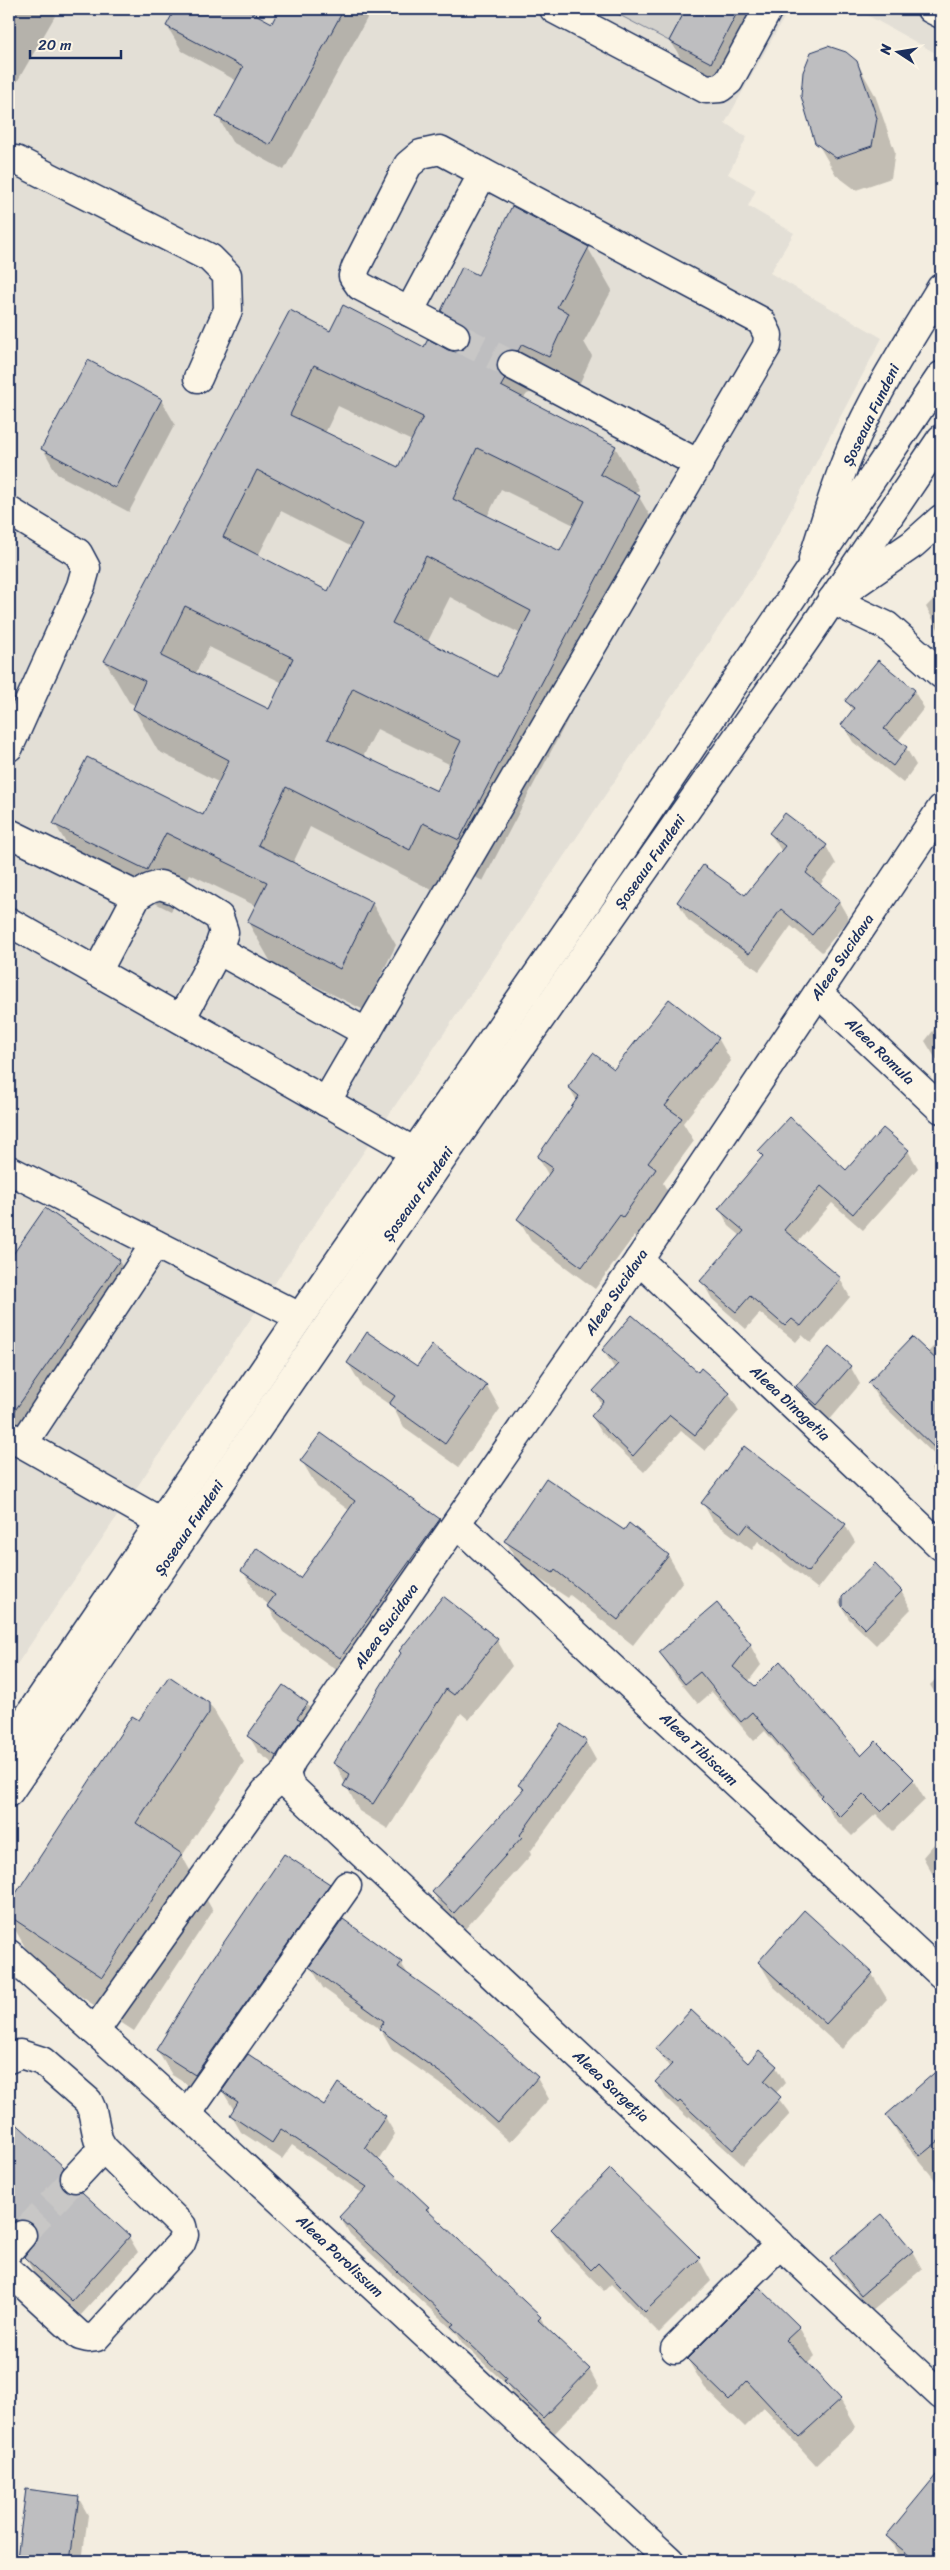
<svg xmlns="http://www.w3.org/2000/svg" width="950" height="2570" font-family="Sriracha,sans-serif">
  <rect width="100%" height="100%" fill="#f3ede0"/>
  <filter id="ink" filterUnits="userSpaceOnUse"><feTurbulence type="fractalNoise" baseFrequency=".02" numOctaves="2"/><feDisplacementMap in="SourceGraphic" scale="10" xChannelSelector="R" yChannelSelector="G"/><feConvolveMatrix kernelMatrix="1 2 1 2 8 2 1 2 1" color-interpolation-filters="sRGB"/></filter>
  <g filter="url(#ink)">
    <g fill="#e3dfd6">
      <polygon points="9,9 789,9 725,123 747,137 728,174 756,190 748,206 794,233 770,273 882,338 765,559 9,1676"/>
      <polygon points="856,9 941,9 941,56"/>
    </g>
    <polygon fill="#d3d1cc" stroke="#778095" points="608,9 686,9 669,41"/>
    <g fill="#0003" fill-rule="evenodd">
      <polygon points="9,9 59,9 10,94 9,93"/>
      <polygon points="177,9 244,9 272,24 281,9 372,9 284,170 232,142 218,117 237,81 182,51 167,26"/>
      <polygon points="687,9 767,9 726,87 685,66 671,41"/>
      <polygon points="856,61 875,95 895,152 891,178 856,190 836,175 817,142"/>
      <path d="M588,248L612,290L584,342L592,356L573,398L535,391L527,394L523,399L615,447L639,489L636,495L639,497L663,538L483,881L447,864L434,891L310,827L293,863L372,903L396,945L364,1010L272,964L248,922L256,906L190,874L171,911L79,865L55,824L203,817L220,783L158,751L134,709L136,706L129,702L105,661L330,332L425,349L429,341L456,353L465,349L443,311L479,277ZM338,406L412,441L399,469L325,433ZM501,489L574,525L561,552L487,517ZM281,511L352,547L328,593L258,556ZM450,597L521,634L497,679L427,643ZM209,647L283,683L269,711L195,675ZM377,729L451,765L437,793L363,757Z"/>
      <polygon points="161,400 175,424 129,512 57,474 43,449"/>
      <polygon points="941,591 941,634 926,607"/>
      <polygon points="914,691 924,708 898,741 906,748 916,765 903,783 853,742 843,725 853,712 847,701"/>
      <polygon points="785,814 826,846 836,864 819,886 839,902 849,919 822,952 791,926 759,971 688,920 678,902 745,897 782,852 770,833"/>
      <polygon points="941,1021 941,1067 925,1041"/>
      <polygon points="718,1038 731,1061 683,1123 694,1141 663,1183 668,1192 636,1239 634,1236 595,1289 531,1241 518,1219 549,1176 538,1157 577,1101 569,1087"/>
      <polygon points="759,1151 846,1172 908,1151 918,1168 863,1230 832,1203 797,1243 840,1279 850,1297 811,1343 802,1335 796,1342 760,1313 746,1329 712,1299 702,1281 741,1236 729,1226 720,1209 763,1158"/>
      <polygon points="45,1210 119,1261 138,1294 35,1441 9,1423 9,1262"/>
      <polygon points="941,1339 941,1487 931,1469 940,1460 881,1403 869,1384 927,1353"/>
      <polygon points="603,1350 698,1374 729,1394 739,1411 705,1451 681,1431 644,1472 602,1433 592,1417 602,1405 594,1391 615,1369"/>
      <polygon points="348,1363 417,1367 487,1386 500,1409 459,1467 404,1428 393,1407 362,1386"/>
      <polygon points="850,1366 860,1384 828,1422 807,1404 797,1386"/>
      <polygon points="302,1461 439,1520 454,1546 355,1683 283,1632 268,1606 269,1605 258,1596 243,1571 300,1580 350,1511 317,1487"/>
      <polygon points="703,1503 845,1525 855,1542 818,1589 758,1541 752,1550 713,1521"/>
      <polygon points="624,1532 668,1555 683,1581 633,1645 570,1595 568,1598 520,1566 506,1541"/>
      <polygon points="875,1565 901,1591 911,1609 876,1645 849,1619 839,1602"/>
      <polygon points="443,1597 497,1640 512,1666 469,1720 461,1713 388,1829 359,1811 335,1763"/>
      <polygon points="750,1645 761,1665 748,1682 755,1688 861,1758 876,1742 913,1780 925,1800 893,1831 876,1814 852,1836 833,1817 825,1803 765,1731 754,1741 712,1692 698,1704 672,1672 660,1652"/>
      <polygon points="941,1674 941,1703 930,1685"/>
      <polygon points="169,1678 212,1707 244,1762 182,1856 213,1911 134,2031 37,1968 9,1919 9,1906 132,1718 139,1722"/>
      <polygon points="307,1704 317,1721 286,1773 259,1753 249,1736"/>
      <polygon points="586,1742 596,1760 530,1852 531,1855 465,1929 443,1910 433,1892 523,1792 520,1785"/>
      <polygon points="941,1836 941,1882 933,1875 923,1857"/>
      <polygon points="329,1885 343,1910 210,2099 172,2075 157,2050"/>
      <polygon points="759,1962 872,1974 887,1999 842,2049 774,1987"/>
      <polygon points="401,1963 409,1976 537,2078 549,2099 510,2142 462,2099 392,2050 380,2029 323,1988 311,1967"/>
      <polygon points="657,2049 748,2064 759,2052 776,2067 785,2083 775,2094 790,2114 743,2165 689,2116 688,2118 666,2098 656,2082 670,2068"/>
      <polygon points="941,2069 941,2176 936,2181 902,2140 887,2115"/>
      <polygon points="223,2092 385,2117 395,2134 378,2161 428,2208 433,2217 540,2317 548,2330 589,2369 599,2387 553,2435 515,2399 508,2386 463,2344 457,2334 350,2234 340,2217 362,2193 292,2145 282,2159 241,2132 231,2115 234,2110"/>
      <polygon points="9,2119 63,2168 72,2184 68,2191 129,2237 138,2252 81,2315 34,2273 25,2257 38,2237 34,2235 20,2239 9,2229"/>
      <polygon points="610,2171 699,2259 711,2281 659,2333 611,2284 604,2291 565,2251 552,2230"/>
      <polygon points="912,2251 922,2269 872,2311 841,2275 831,2258"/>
      <polygon points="799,2327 815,2356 807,2364 840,2399 856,2427 816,2465 764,2408 745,2427 705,2388 688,2360"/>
      <polygon points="941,2471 941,2561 903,2561 887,2536"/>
      <polygon points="78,2497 88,2515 82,2561 20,2561 18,2558"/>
    </g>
    <g fill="#bebec0" stroke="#1b2f5e" fill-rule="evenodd">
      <polygon points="175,9 246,9 272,23 279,9 344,9 270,145 216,117 243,67 166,26"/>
      <polygon points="686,9 739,9 711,63 669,41"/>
      <polygon points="828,46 846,52 857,61 877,118 872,146 836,158 815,143 801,96 803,72 811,52"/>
      <path d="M512,206L589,247L557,307L569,313L549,357L522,344L518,351L504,352L498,357L496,365L499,373L505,379L501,386L616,446L600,474L640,496L459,840L423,823L410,850L286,787L258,845L373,902L340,969L247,922L267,882L166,833L147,870L53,824L87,757L203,815L229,760L133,709L145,681L104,661L290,310L330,331L343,305L424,347L428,339L448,350L456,352L463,349L469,343L471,335L468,328L441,311L462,267L478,275ZM314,365L423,417L398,467L290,415ZM477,448L585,501L560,551L453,499ZM257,470L362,524L328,591L223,537ZM426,556L531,611L497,677L392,623ZM185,606L293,658L269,709L161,656ZM353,688L461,741L437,791L328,739Z"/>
      <polygon points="88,360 162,399 115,488 41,449"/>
      <polygon points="878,660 915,690 884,729 907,747 893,766 841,725 854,708 845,701"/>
      <polygon points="785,813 827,845 806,873 840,901 812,935 781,909 749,954 677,902 703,865 745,895 785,846 769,833"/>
      <polygon points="669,999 719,1038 665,1106 682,1118 648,1163 656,1169 623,1217 620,1215 582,1267 517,1219 553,1168 537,1157 579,1096 568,1087 593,1053 614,1069"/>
      <polygon points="790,1117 846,1170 883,1128 909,1150 853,1214 821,1186 784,1230 841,1278 801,1326 792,1319 785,1326 750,1296 736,1312 700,1281 744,1231 718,1209 763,1156 758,1151"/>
      <polygon points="45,1208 120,1260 9,1419 9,1260"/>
      <polygon points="632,1315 698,1372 701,1368 730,1393 695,1435 670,1415 633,1456 591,1416 604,1401 593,1391 618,1364 602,1350"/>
      <polygon points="367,1332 417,1366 432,1345 487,1385 445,1444 389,1404 395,1396 347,1363"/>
      <polygon points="912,1337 941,1364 941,1454 868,1383"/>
      <polygon points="829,1347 851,1366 817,1405 796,1386"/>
      <polygon points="321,1433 440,1519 340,1658 267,1606 275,1595 241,1571 257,1548 300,1578 355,1501 300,1461"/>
      <polygon points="744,1446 846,1524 808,1572 748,1524 741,1533 701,1503"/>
      <polygon points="546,1478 624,1530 629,1523 669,1555 618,1620 555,1570 553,1573 504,1541"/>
      <polygon points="875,1563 902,1591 865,1629 842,1606 842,1597"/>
      <polygon points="443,1596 498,1639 454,1695 446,1689 373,1804 343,1786 350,1774 333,1763 401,1653 399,1651"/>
      <polygon points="717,1603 751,1644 733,1667 755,1686 780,1661 861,1756 876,1741 914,1779 881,1812 863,1794 840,1817 820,1797 822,1795 752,1712 741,1722 700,1672 685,1684 659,1652"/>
      <polygon points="169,1676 209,1703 209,1713 136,1823 182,1854 102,1977 9,1916 9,1904 132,1716 139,1720"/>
      <polygon points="283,1685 308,1703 297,1718 301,1720 276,1756 247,1736"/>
      <polygon points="562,1724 587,1741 520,1835 522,1837 454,1913 432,1892 524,1789 518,1785"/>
      <polygon points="284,1854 330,1884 195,2075 156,2050 207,1967"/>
      <polygon points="804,1910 873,1973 826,2024 758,1962"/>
      <polygon points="343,1919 402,1962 398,1967 476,2022 538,2077 498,2123 449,2079 379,2029 384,2021 309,1967"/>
      <polygon points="691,2010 748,2063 759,2050 777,2066 764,2081 781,2097 733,2150 680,2101 678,2103 655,2082 672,2064 655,2049"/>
      <polygon points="248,2054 324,2105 338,2083 386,2116 365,2147 429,2207 426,2209 541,2317 538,2320 590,2369 543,2418 504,2381 506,2378 451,2326 454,2324 339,2217 367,2187 281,2129 272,2143 230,2115 238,2102 222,2091"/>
      <polygon points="941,2067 941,2139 920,2156 886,2115"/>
      <polygon points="9,2117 64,2167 60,2175 60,2182 64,2189 72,2193 82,2192 130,2236 72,2301 24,2257 37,2238 37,2230 33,2224 24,2220 16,2220 10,2224 9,2223"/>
      <polygon points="610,2169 700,2258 645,2312 598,2263 591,2270 551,2229"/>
      <polygon points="882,2214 913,2251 861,2295 830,2258"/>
      <polygon points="759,2287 800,2327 786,2340 841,2399 799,2437 747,2381 729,2400 687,2359"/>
      <polygon points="941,2469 941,2561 916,2561 886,2536"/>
      <polygon points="26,2489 79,2496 70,2561 17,2558"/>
    </g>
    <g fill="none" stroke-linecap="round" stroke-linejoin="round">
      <g stroke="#c8c7c6" stroke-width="28" stroke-dasharray="28 14" stroke-linecap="butt">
        <polyline points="455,336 512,365"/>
        <polyline points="22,2235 75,2178"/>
      </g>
      <defs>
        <g id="minor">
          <polyline points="554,9 706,89 720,88 729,81 768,9"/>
          <polyline points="931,9 941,14"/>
          <polyline points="9,160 16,160 210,258 227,275 228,310 198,378"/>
          <polyline points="409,312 483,173"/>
          <polyline points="512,365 699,464"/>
          <polyline points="9,511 78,553 86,568 81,586 9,747"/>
          <polyline points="941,519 913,544 832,600 887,626 941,674"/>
          <path d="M813,559C825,523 835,486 850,451C874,394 909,341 941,288"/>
          <polyline points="9,833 137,896"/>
          <polyline points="9,922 413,1151"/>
          <polyline points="218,950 367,1033"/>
          <polyline points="97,972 137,896 150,888 160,885 175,890 219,917 224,932 218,950 181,1019"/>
          <polyline points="818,993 941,1109"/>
          <polyline points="326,1102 767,346 768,335 761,321 440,150 421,154 408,165 356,267 353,276 360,286 455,336"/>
          <polyline points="9,1170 300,1317"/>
          <polyline points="639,1260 941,1546"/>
          <polyline points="9,1436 161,1522"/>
          <polyline points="23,1444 155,1244"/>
          <polyline points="457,1524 941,1974"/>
          <polyline points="286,1773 290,1786 941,2395"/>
          <polyline points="9,1954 187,2114 670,2561"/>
          <polyline points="95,2031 265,1792 286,1773 292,1760 639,1260 941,809"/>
          <polyline points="9,2059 20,2054 42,2061 88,2101 92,2110 98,2139 103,2148 182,2226 184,2235 181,2243 96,2337 88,2338 80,2336 9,2271"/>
          <polyline points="187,2114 347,1886"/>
          <polyline points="75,2178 103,2148"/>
          <polyline points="9,2250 22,2235"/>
          <polyline points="675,2349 780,2244"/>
        </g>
        <g id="major">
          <polyline points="9,1745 300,1317 573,923 941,376"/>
          <polyline points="9,1792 437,1166 806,639 941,439"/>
        </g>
      </defs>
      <use href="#minor" stroke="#1b2f5e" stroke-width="31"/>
      <use href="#major" stroke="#1b2f5e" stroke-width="31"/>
      <use href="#minor" stroke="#fcf5e5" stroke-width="28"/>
      <use href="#major" stroke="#fcf5e5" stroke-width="28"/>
    </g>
  </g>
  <g text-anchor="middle" stroke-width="4" stroke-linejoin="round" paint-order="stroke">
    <g font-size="15" fill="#1b2f5e" stroke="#fcf5e5">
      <text transform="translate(871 415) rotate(-64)" y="5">Șoseaua Fundeni</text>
      <text transform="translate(650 862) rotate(-55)" y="5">Șoseaua Fundeni</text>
      <text transform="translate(842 957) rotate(-56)" y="5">Aleea Sucidava</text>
      <text transform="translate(880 1051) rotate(44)" y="5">Aleea Romula</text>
      <text transform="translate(418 1194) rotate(-55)" y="5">Șoseaua Fundeni</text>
      <text transform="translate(616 1292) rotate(-56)" y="5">Aleea Sucidava</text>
      <text transform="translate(790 1403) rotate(43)" y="5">Aleea Dinogetia</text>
      <text transform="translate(189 1528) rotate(-56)" y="5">Șoseaua Fundeni</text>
      <text transform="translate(386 1626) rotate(-55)" y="5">Aleea Sucidava</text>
      <text transform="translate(699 1749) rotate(43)" y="5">Aleea Tibiscum</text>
      <text transform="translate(611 2086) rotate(43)" y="5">Aleea Sargeția</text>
      <text transform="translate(340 2256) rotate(43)" y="5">Aleea Porolissum</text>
    </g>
  </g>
  <rect width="950" height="2570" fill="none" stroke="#fcf5e5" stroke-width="30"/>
  <rect x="15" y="15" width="920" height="2540" fill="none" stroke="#1b2f5e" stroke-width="2" filter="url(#ink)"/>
  <g transform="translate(898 52) rotate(282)" stroke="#fcf5e5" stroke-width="4" paint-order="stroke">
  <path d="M0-4L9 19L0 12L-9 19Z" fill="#1b2f5e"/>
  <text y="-8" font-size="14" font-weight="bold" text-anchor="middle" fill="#1b2f5e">N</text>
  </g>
  <path d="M30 50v8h91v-8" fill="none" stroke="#1b2f5e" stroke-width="2.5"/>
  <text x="38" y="50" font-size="15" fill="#1b2f5e" stroke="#fcf5e5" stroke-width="4" paint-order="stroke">20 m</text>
</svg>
